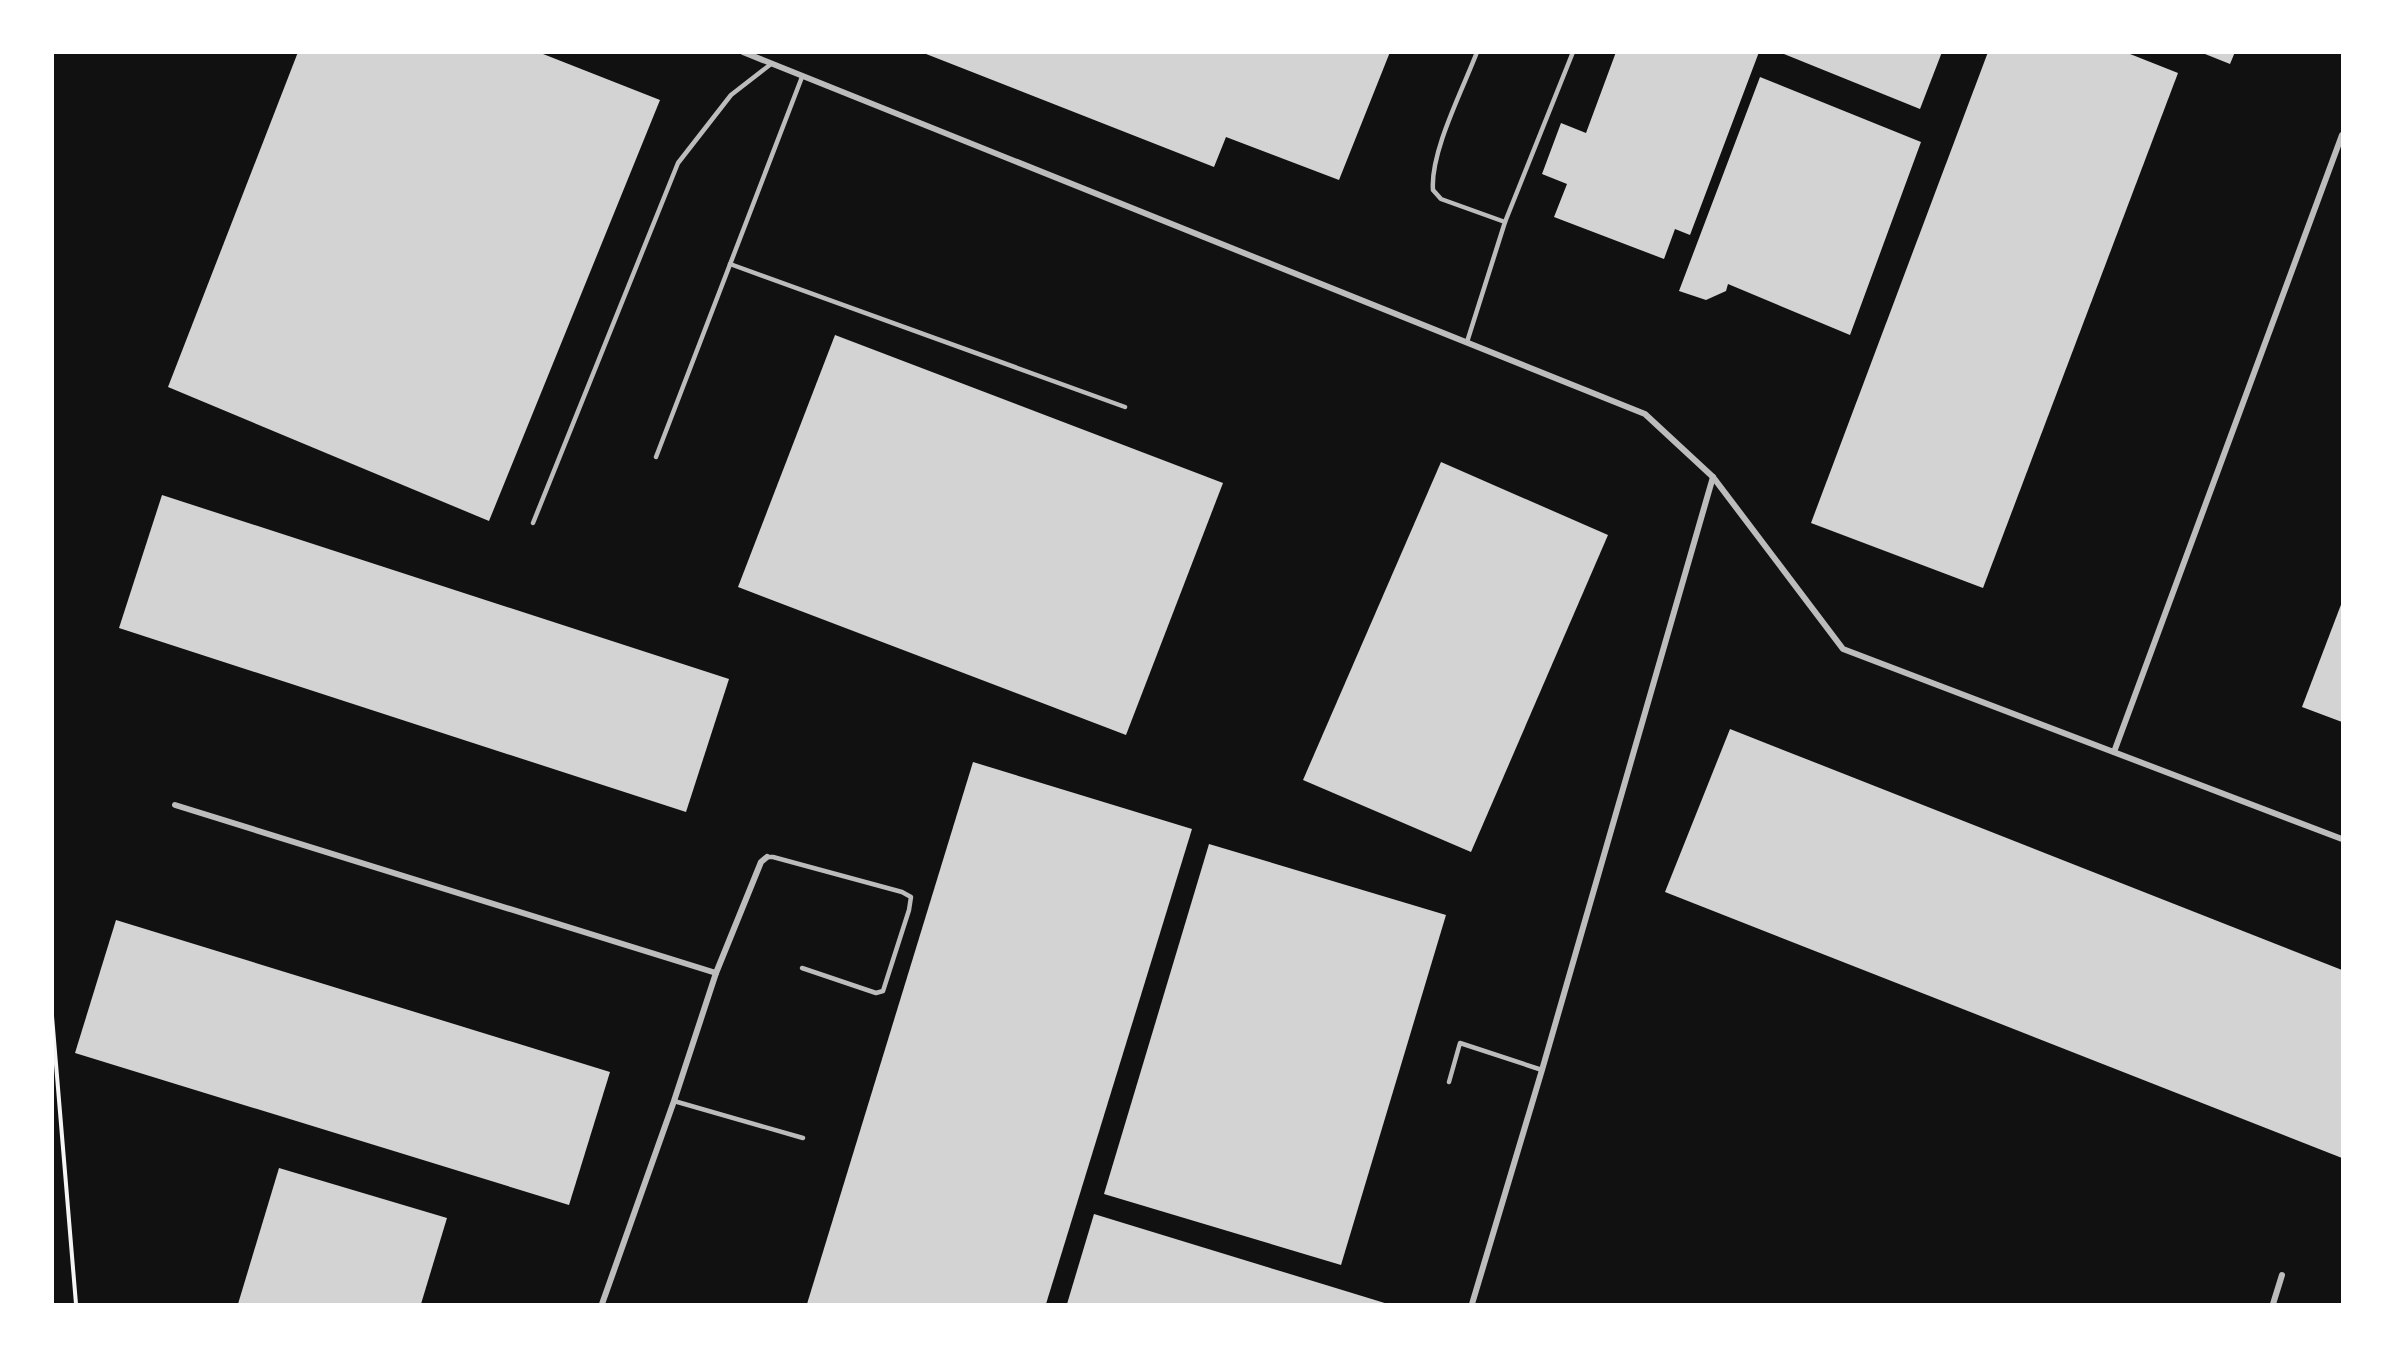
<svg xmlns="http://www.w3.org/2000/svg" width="2395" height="1357" font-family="Cabin,sans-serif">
  <rect width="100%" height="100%" fill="#111"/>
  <g fill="#d3d3d3">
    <polygon points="298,52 538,52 660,100 489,521 168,387"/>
    <polygon points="921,52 1390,52 1339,180 1226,137 1214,167"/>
    <polygon points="1616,52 1759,52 1690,235 1675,229 1664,259 1554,217 1567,184 1542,174 1561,123 1586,133"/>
    <polygon points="1779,52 1942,52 1920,109"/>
    <polygon points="1988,52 2125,52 2178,73 1983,588 1811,523"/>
    <polygon points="2200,52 2235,52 2230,64"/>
    <polygon points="1760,77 1921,142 1850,335 1728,284 1726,291 1706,300 1679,291"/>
    <polygon points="835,335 1223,483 1126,735 738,587"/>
    <polygon points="1441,462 1608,535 1471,852 1303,780"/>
    <polygon points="162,495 729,679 686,812 119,628"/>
    <polygon points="2342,602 2342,722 2302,707"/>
    <polygon points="1730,729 2342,970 2342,1158 1665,892"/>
    <polygon points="973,762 1192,829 1046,1304 807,1304"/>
    <polygon points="1209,844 1446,915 1341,1265 1104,1194"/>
    <polygon points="116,920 610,1072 569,1205 75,1053"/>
    <polygon points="279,1168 447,1218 421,1304 238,1304"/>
    <polygon points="1094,1214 1388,1304 1067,1304"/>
  </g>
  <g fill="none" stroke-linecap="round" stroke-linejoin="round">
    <polyline stroke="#f5f5f5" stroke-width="4" points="52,1016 76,1304"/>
    <g stroke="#bcbcbc" stroke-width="4.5">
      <polyline points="1505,222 1573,52"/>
      <polyline points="730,264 1125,407"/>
      <path d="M1467,342L1505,222L1441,199L1433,190C1430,152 1463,89 1477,52"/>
      <polyline points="656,457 802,77"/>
      <polyline points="533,523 678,163 731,95 771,64"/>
      <polyline points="767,857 773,857 902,892 911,897 909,910 883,991 876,993 802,968"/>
      <polyline points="1449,1082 1460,1043 1542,1070"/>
      <polyline points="674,1101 803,1138"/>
    </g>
    <g stroke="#bcbcbc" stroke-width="6">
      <polyline points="743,52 1645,414 1713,477 1843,649 2342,839"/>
      <polyline points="2114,752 2342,135"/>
      <polyline points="175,805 716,973"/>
      <polyline points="602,1304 674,1101 716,973 761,862 767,857"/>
      <polyline points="1472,1304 1542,1070 1713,477"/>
      <polyline points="2273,1304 2282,1275"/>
    </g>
  </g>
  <rect width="2395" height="1357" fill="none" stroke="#ffffff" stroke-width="108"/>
</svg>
